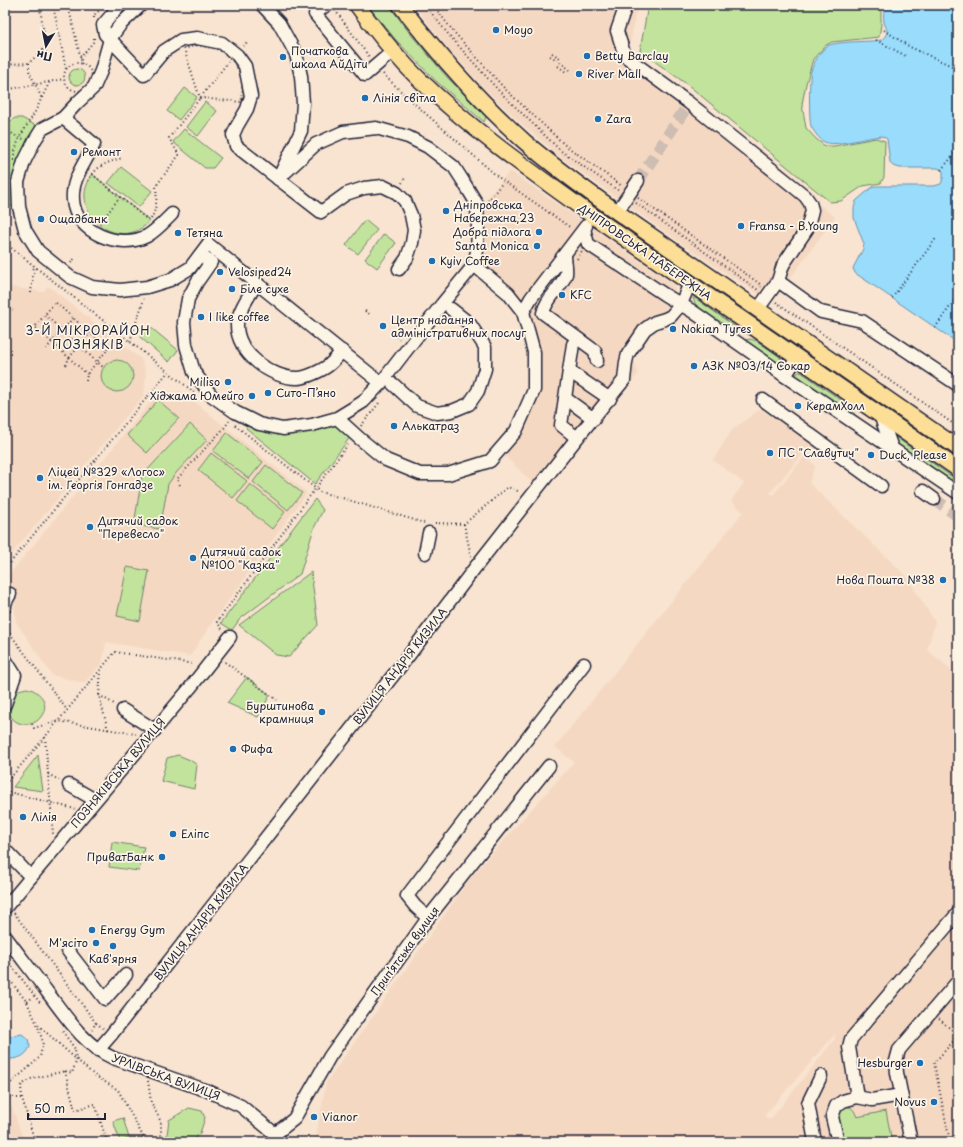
<svg xmlns="http://www.w3.org/2000/svg" width="963" height="1147" font-family="'Playpen Sans',sans-serif">
  <rect width="100%" height="100%" fill="#f8e4d0"/>
  <filter id="ink" filterUnits="userSpaceOnUse"><feTurbulence type="fractalNoise" baseFrequency=".025" numOctaves="2"/><feDisplacementMap in="SourceGraphic" scale="8" xChannelSelector="R" yChannelSelector="G"/><feConvolveMatrix kernelMatrix="1 2 1 2 8 2 1 2 1" color-interpolation-filters="sRGB"/></filter>
  <g filter="url(#ink)">
    <g fill="#f5d8c2" fill-rule="evenodd">
      <polygon points="414,5 637,5 628,55 835,217 772,303 682,244 564,160 524,126 490,94 449,50"/>
      <polygon points="510,171 673,284 675,289 675,295 633,356 638,374 540,490 504,455 522,429 538,389 527,313 479,264 481,206"/>
      <polygon points="5,272 9,287 43,292 48,286 141,359 146,374 144,395 5,562"/>
      <polygon points="181,391 307,493 212,623 190,656 106,642 102,663 84,683 52,675 16,622 14,601 5,589 5,580 157,394"/>
      <path d="M760,409L813,442L770,493L773,495L805,456L815,466L809,483L907,577L935,622L927,650L958,675V1142H315L326,1083L471,877L574,762L555,747L743,512L731,501L744,483L713,460L732,430ZM835,1034V1039L770,1120L764,1116Z"/>
      <polygon points="5,1106 12,1107 24,1142 5,1142"/>
    </g>
    <g fill="#c1e39c" stroke="#72826c">
      <polygon points="368,5 389,5 408,31 447,77 486,117 484,122 437,82 396,40 373,12"/>
      <polygon points="648,5 882,5 881,8 881,25 879,37 832,42 826,45 813,59 806,84 802,104 806,128 816,139 825,146 834,146 876,138 885,141 884,177 881,183 863,186 841,201 830,202 688,85 640,51"/>
      <circle cx="77" cy="77" r="8"/>
      <polygon points="185,88 197,97 179,120 167,111"/>
      <polygon points="205,102 217,111 198,136 186,127"/>
      <polygon points="15,118 22,118 42,129 24,162 19,207 10,206 5,221 5,125"/>
      <polygon points="184,129 221,158 213,168 205,168 173,142"/>
      <polygon points="121,167 152,191 139,207 108,183"/>
      <path d="M92,174L150,221C147,223 144,227 140,229C117,243 86,223 85,198C84,189 88,182 92,174Z"/>
      <polygon points="365,220 377,230 358,254 346,245"/>
      <polygon points="384,234 396,243 377,268 365,259"/>
      <polygon points="693,298 695,298 740,330 734,333 698,309 696,306"/>
      <polygon points="149,326 178,350 169,362 140,337"/>
      <polygon points="750,339 757,341 780,357 782,365 779,366 745,340"/>
      <circle cx="117" cy="376" r="16"/>
      <polygon points="799,372 801,372 848,405 853,409 855,418 797,377 795,375"/>
      <polygon points="158,400 179,418 147,453 127,435"/>
      <polygon points="251,423 261,428 336,423 351,436 315,484 246,428"/>
      <polygon points="190,424 207,440 176,473 168,484 160,529 134,525 142,476"/>
      <polygon points="227,433 263,462 249,479 213,451"/>
      <polygon points="894,436 958,481 958,489 896,444"/>
      <polygon points="211,453 247,481 233,498 198,470"/>
      <polygon points="266,465 302,493 288,510 253,482"/>
      <polygon points="250,484 285,512 272,529 237,501"/>
      <polygon points="315,499 323,510 314,528 300,574 240,619 232,630 221,623"/>
      <polygon points="127,567 149,571 140,621 117,616"/>
      <polygon points="311,572 318,625 289,657 276,655 239,625"/>
      <polygon points="247,677 270,695 258,717 227,703"/>
      <path d="M27,688C41,691 51,705 40,718C31,729 10,725 9,710C8,706 11,702 13,698C16,690 18,690 27,688Z"/>
      <polygon points="38,755 43,791 13,787"/>
      <polygon points="178,755 190,760 197,765 194,789 161,781 167,758"/>
      <polygon points="112,842 144,847 139,871 109,867"/>
      <path d="M845,1106C853,1107 854,1110 857,1117L886,1111L892,1142H841L837,1112Z"/>
      <polygon points="189,1108 202,1111 205,1118 200,1133 192,1142 166,1142 169,1120"/>
      <polygon points="123,1118 129,1138 120,1141 113,1121"/>
    </g>
    <g fill="#99dcfb" stroke="#6992ae">
      <path d="M885,5H958V343L855,273L853,268L863,249L864,244L854,218V208L856,201L871,188L876,186H934L941,184L943,178V171L938,168H900L893,166L890,162L887,139L882,136C868,137 839,146 827,143C821,142 814,132 811,126C809,120 809,78 811,71C813,64 821,50 827,46C837,41 868,42 882,40L886,35C888,28 886,29 884,22C883,16 884,11 885,5Z"/>
      <path d="M22,1034L28,1039L30,1047C24,1059 17,1058 5,1060V1037Z"/>
    </g>
    <g fill="none" stroke-linecap="round" stroke-linejoin="round">
      <g stroke="#cdbdb2" stroke-width="12" stroke-dasharray="12 6" stroke-linecap="butt">
        <polyline points="638,181 689,103"/>
        <polyline points="934,499 958,516"/>
      </g>
      <defs>
        <g id="minor">
          <polyline points="120,5 103,25 105,34 144,75 164,51 181,40 197,38 222,43 237,55 245,66 251,96 247,109 237,126 233,135 236,146 321,212 346,194 364,188 383,186 397,193 405,201 411,215 414,230 412,243 407,258 399,269"/>
          <polyline points="141,5 120,25 110,39 101,71 94,87 78,102 63,118 42,129 35,140 24,162 18,182 19,207 25,230 38,251 70,277 92,287 120,290 147,287 170,280 190,268 208,244 381,383 442,304 474,265 477,251 478,230 477,204 463,181 454,167 428,147 408,137 376,128 343,132 316,144 278,179 301,131 303,103 301,76 296,54 279,23 262,5"/>
          <polyline points="326,5 315,14 365,75 393,51"/>
          <polyline points="626,5 617,31 625,56 689,103 794,187 805,196 810,203 812,210 810,218 807,229 783,265 778,281 758,309"/>
          <path d="M63,118L94,144C86,162 71,179 73,200C75,233 120,250 147,236C156,231 164,222 172,214"/>
          <polyline points="617,212 638,181"/>
          <polyline points="584,229 588,244 665,295 692,311 785,376 958,493"/>
          <polyline points="200,255 211,262 197,282 188,299 184,322 186,345 194,372 211,395 235,412 259,424 283,429 312,425 337,418 363,402 381,383"/>
          <path d="M565,255C565,261 567,269 566,274C561,289 546,298 543,313L595,351L597,361"/>
          <polyline points="778,281 821,312 862,321 958,385"/>
          <path d="M257,283C250,294 238,311 237,324C236,353 272,379 298,378C306,378 323,370 329,365C334,361 338,356 342,351"/>
          <polyline points="523,312 531,298 586,226"/>
          <polyline points="573,344 561,425 577,438"/>
          <polyline points="569,371 610,399"/>
          <polyline points="785,376 797,358"/>
          <polyline points="393,384 417,406 437,413 452,411 469,404 478,391 485,369 485,347 470,324 451,309"/>
          <polyline points="565,398 594,419"/>
          <polyline points="763,400 881,486"/>
          <polyline points="880,415 892,448"/>
          <polyline points="337,418 359,438 386,460 420,474 448,474 490,461 516,431 534,390 534,352 523,312 508,293 474,265"/>
          <polyline points="923,491 934,499"/>
          <polyline points="425,553 429,533"/>
          <polyline points="5,607 5,603 10,594"/>
          <polyline points="5,659 15,675 5,704"/>
          <polyline points="123,710 155,730"/>
          <polyline points="69,785 95,800"/>
          <polyline points="5,850 31,877"/>
          <polyline points="5,908 190,688 230,637"/>
          <polyline points="428,918 415,906 407,896 584,664"/>
          <path d="M5,936C19,955 34,974 48,993C67,1018 84,1045 113,1058L208,1091L241,1106L275,1134L278,1142"/>
          <polyline points="68,951 105,999 126,975"/>
          <polyline points="98,1050 111,1035 406,659 474,569 577,438 624,380 626,362 628,354 645,329 655,322 665,319 671,316 681,304 690,283"/>
          <polyline points="901,1095 872,1100 857,1097 849,1047 851,1039 958,913"/>
          <polyline points="275,1134 294,1119 330,1056 428,918 549,766"/>
          <polyline points="815,1142 808,1103 821,1076"/>
          <polyline points="838,1142 832,1117 836,1106 843,1101 857,1097"/>
          <polyline points="911,1142 897,1073 896,1061 899,1050 958,981"/>
        </g>
        <g id="major">
          <path d="M357,5C376,31 396,57 420,80C473,131 533,173 593,216L958,469"/>
          <path d="M400,5C438,54 479,101 525,142C554,167 586,190 617,212L958,448"/>
        </g>
      </defs>
      <use href="#minor" stroke="#22223b" stroke-width="15"/>
      <use href="#major" stroke="#22223b" stroke-width="18"/>
      <g stroke="#22223b" stroke-width="2" stroke-dasharray="1 3" stroke-linecap="butt">
        <polyline points="53,5 66,69"/>
        <polyline points="68,5 82,64"/>
        <polyline points="425,5 448,34 500,92 561,151 619,191"/>
        <polyline points="433,5 453,31 505,89 565,145 622,186"/>
        <polyline points="40,8 62,5"/>
        <polyline points="335,10 370,58"/>
        <polyline points="94,18 94,15 101,9"/>
        <polyline points="884,30 910,47 952,66 958,72"/>
        <polyline points="876,40 906,56"/>
        <path d="M197,45C204,47 214,47 221,51C239,62 246,82 241,102L200,98L184,49Z"/>
        <polyline points="243,46 248,41"/>
        <polyline points="46,47 46,55"/>
        <polyline points="552,53 560,58"/>
        <polyline points="550,56 557,60"/>
        <polyline points="80,58 94,41 94,36"/>
        <polyline points="5,59 12,64 29,63 46,47 40,8 36,5"/>
        <polyline points="560,62 570,70"/>
        <polyline points="29,63 29,71 42,99"/>
        <circle cx="78" cy="77" r="14"/>
        <polyline points="558,66 567,73"/>
        <polyline points="383,74 408,98 498,177 571,228"/>
        <polyline points="5,90 64,79"/>
        <polyline points="5,129 19,138 24,139"/>
        <polyline points="14,155 19,138 34,114 50,81"/>
        <polyline points="5,159 14,160"/>
        <polyline points="941,170 958,150"/>
        <polyline points="92,174 149,221"/>
        <path d="M88,181C97,165 106,163 122,158"/>
        <polyline points="402,183 405,178"/>
        <polyline points="5,195 7,189"/>
        <polyline points="638,198 760,284 761,287"/>
        <polyline points="488,201 503,182"/>
        <polyline points="636,203 758,290"/>
        <path d="M151,219C157,208 157,198 156,186L179,155L169,138L228,62"/>
        <polyline points="100,223 120,197"/>
        <polyline points="5,243 195,393"/>
        <polyline points="577,259 582,251"/>
        <polyline points="71,263 75,258"/>
        <polyline points="31,293 34,265"/>
        <polyline points="892,298 937,237"/>
        <polyline points="776,302 958,427"/>
        <polyline points="5,308 13,310"/>
        <polyline points="365,311 371,315"/>
        <polyline points="45,315 104,368"/>
        <polyline points="935,328 958,295"/>
        <polyline points="396,336 399,339"/>
        <polyline points="130,341 144,299"/>
        <polyline points="46,349 73,318"/>
        <polyline points="66,365 69,358 90,333"/>
        <polyline points="86,381 87,374 108,349 55,302 35,327 87,374"/>
        <polyline points="235,425 320,492 342,498 424,523"/>
        <polyline points="361,426 379,403"/>
        <polyline points="180,485 177,479 225,427 229,421"/>
        <polyline points="435,523 464,524 508,487 520,492"/>
        <polyline points="464,524 471,556"/>
        <polyline points="5,569 168,372"/>
        <polyline points="5,627 67,710"/>
        <polyline points="222,629 217,622 349,443"/>
        <polyline points="225,662 277,700"/>
        <polyline points="101,670 99,695 108,730"/>
        <polyline points="99,695 114,704"/>
        <polyline points="32,724 34,728 58,721 136,734"/>
        <polyline points="45,737 53,834"/>
        <polyline points="48,774 59,780"/>
        <polyline points="5,784 45,737 115,652 194,664"/>
        <polyline points="5,791 75,809"/>
        <polyline points="14,913 96,1023 91,1030"/>
        <polyline points="5,957 41,1004"/>
        <polyline points="5,974 27,1002 34,996"/>
        <polyline points="939,1019 958,1035"/>
        <polyline points="96,1023 103,1028"/>
        <polyline points="38,1025 94,1075 118,1090 146,1142"/>
        <polyline points="65,1071 75,1110 95,1104 107,1142"/>
        <polyline points="148,1081 151,1102 161,1122 161,1142"/>
        <polyline points="5,1088 27,1069 40,1057 43,1042 37,1024 27,1002"/>
        <polyline points="5,1098 22,1098 35,1142"/>
        <polyline points="22,1098 21,1086 23,1084 31,1079 65,1071 72,1073 76,1062 75,1049 61,1029"/>
        <polyline points="950,1142 934,1063 958,1036"/>
      </g>
      <use href="#minor" stroke="#fcf5e5" stroke-width="12"/>
      <use href="#major" stroke="#fcde96" stroke-width="15"/>
    </g>
  </g>
  <g fill="#1f6fb2" stroke="#fcf5e5" stroke-width="1.5">
    <circle cx="496" cy="30" r="4"/>
    <circle cx="587" cy="56" r="4"/>
    <circle cx="283" cy="57" r="4"/>
    <circle cx="579" cy="74" r="4"/>
    <circle cx="365" cy="98" r="4"/>
    <circle cx="598" cy="119" r="4"/>
    <circle cx="74" cy="152" r="4"/>
    <circle cx="446" cy="211" r="4"/>
    <circle cx="41" cy="219" r="4"/>
    <circle cx="741" cy="226" r="4"/>
    <circle cx="539" cy="232" r="4"/>
    <circle cx="178" cy="233" r="4"/>
    <circle cx="537" cy="246" r="4"/>
    <circle cx="432" cy="261" r="4"/>
    <circle cx="220" cy="272" r="4"/>
    <circle cx="232" cy="289" r="4"/>
    <circle cx="562" cy="295" r="4"/>
    <circle cx="201" cy="317" r="4"/>
    <circle cx="383" cy="326" r="4"/>
    <circle cx="673" cy="329" r="4"/>
    <circle cx="694" cy="366" r="4"/>
    <circle cx="228" cy="382" r="4"/>
    <circle cx="268" cy="393" r="4"/>
    <circle cx="252" cy="396" r="4"/>
    <circle cx="798" cy="406" r="4"/>
    <circle cx="394" cy="426" r="4"/>
    <circle cx="770" cy="453" r="4"/>
    <circle cx="871" cy="455" r="4"/>
    <circle cx="40" cy="478" r="4"/>
    <circle cx="90" cy="527" r="4"/>
    <circle cx="193" cy="558" r="4"/>
    <circle cx="943" cy="580" r="4"/>
    <circle cx="322" cy="712" r="4"/>
    <circle cx="233" cy="749" r="4"/>
    <circle cx="23" cy="817" r="4"/>
    <circle cx="173" cy="834" r="4"/>
    <circle cx="162" cy="857" r="4"/>
    <circle cx="92" cy="930" r="4"/>
    <circle cx="96" cy="943" r="4"/>
    <circle cx="113" cy="946" r="4"/>
    <circle cx="920" cy="1063" r="4"/>
    <circle cx="934" cy="1102" r="4"/>
    <circle cx="314" cy="1117" r="4"/>
  </g>
  <g text-anchor="middle" stroke-width="3.5" stroke-linejoin="round" paint-order="stroke">
    <g font-size="11" fill="#22223b" stroke="#fcf5e5" text-anchor="start">
      <text x="504" y="34">Moyo</text>
      <text x="291" y="55">Початкова<tspan x="291" dy="13">школа АйДіти</tspan></text>
      <text x="595" y="60">Betty Barclay</text>
      <text x="587" y="78">River Mall</text>
      <text x="373" y="102">Лінія світла</text>
      <text x="606" y="123">Zara</text>
      <text x="82" y="156">Ремонт</text>
      <text x="454" y="209">Дніпровська<tspan x="454" dy="13">Набережна,23</tspan></text>
      <text x="49" y="223">Ощадбанк</text>
      <text x="749" y="230">Fransa - B.Young</text>
      <text x="531" y="236" text-anchor="end">Добра підлога</text>
      <text x="186" y="237">Тетяна</text>
      <text x="529" y="250" text-anchor="end">Santa Monica</text>
      <text x="440" y="265">Kyiv Coffee</text>
      <text x="228" y="276">Velosiped24</text>
      <text x="240" y="293">Біле сухе</text>
      <text x="570" y="299">KFC</text>
      <text x="209" y="321">I like coffee</text>
      <text x="391" y="324">Центр надання<tspan x="391" dy="13">адміністративних послуг</tspan></text>
      <text x="681" y="333">Nokian Tyres</text>
      <text x="702" y="370">АЗК №03/14 Сокар</text>
      <text x="220" y="386" text-anchor="end">Miliso</text>
      <text x="276" y="397">Сито-П’яно</text>
      <text x="244" y="400" text-anchor="end">Хіджама Юмейго</text>
      <text x="806" y="410">КерамХолл</text>
      <text x="402" y="430">Алькатраз</text>
      <text x="778" y="457">ПС "Славутич"</text>
      <text x="879" y="459">Duck, Please</text>
      <text x="48" y="476">Ліцей №329 «Логос»<tspan x="48" dy="13">ім. Георгія Гонгадзе</tspan></text>
      <text x="98" y="525">Дитячий садок<tspan x="98" dy="13">"Перевесло"</tspan></text>
      <text x="201" y="556">Дитячий садок<tspan x="201" dy="13">№100 "Казка"</tspan></text>
      <text x="935" y="584" text-anchor="end">Нова Пошта №38</text>
      <text x="314" y="710" text-anchor="end">Бурштинова<tspan x="314" dy="13">крамниця</tspan></text>
      <text x="241" y="753">Фифа</text>
      <text x="31" y="821">Лілія</text>
      <text x="181" y="838">Еліпс</text>
      <text x="154" y="861" text-anchor="end">ПриватБанк</text>
      <text x="100" y="934">Energy Gym</text>
      <text x="88" y="947" text-anchor="end">М'ясіто</text>
      <text x="113" y="963" text-anchor="middle">Кав'ярня</text>
      <text x="912" y="1067" text-anchor="end">Hesburger</text>
      <text x="926" y="1106" text-anchor="end">Novus</text>
      <text x="322" y="1121">Vianor</text>
    </g>
    <g font-size="11" fill="#22223b" stroke="#fcf5e5">
      <text transform="translate(645 252) rotate(35)" y="4">ДНІПРОВСЬКА НАБЕРЕЖНА</text>
      <text transform="translate(400 666) rotate(-52)" y="4">ВУЛИЦЯ АНДРІЯ КИЗИЛА</text>
      <text transform="translate(118 773) rotate(-50)" y="4">ПОЗНЯКІВСЬКА ВУЛИЦЯ</text>
      <text transform="translate(201 922) rotate(-52)" y="4">ВУЛИЦЯ АНДРІЯ КИЗИЛА</text>
      <text transform="translate(405 951) rotate(-54)" y="4">Припʼятська вулиця</text>
      <text transform="translate(166 1077) rotate(20)" y="4">УРЛІВСЬКА ВУЛИЦЯ</text>
    </g>
    <g font-size="12" letter-spacing="1" fill="#22223b" stroke="#fcf5e5">
      <text x="88" y="335">3-Й МІКРОРАЙОН<tspan x="88" dy="14">ПОЗНЯКІВ</tspan></text>
    </g>
  </g>
  <rect width="963" height="1147" fill="none" stroke="#fcf5e5" stroke-width="20"/>
  <rect x="10" y="10" width="943" height="1127" fill="none" stroke="#22223b" stroke-width="1.5" filter="url(#ink)"/>
  <g transform="translate(46 46) rotate(190)" stroke="#fcf5e5" stroke-width="3" paint-order="stroke">
  <path d="M0-3L7 15L0 10L-7 15Z" fill="#22223b"/>
  <text y="-6" font-size="11" font-weight="bold" text-anchor="middle" fill="#22223b">Пн</text>
  </g>
  <path d="M28 1113v6h77v-6" fill="none" stroke="#22223b" stroke-width="2"/>
  <text x="34" y="1113" font-size="12" fill="#22223b" stroke="#fcf5e5" stroke-width="3" paint-order="stroke">50 m</text>
</svg>
